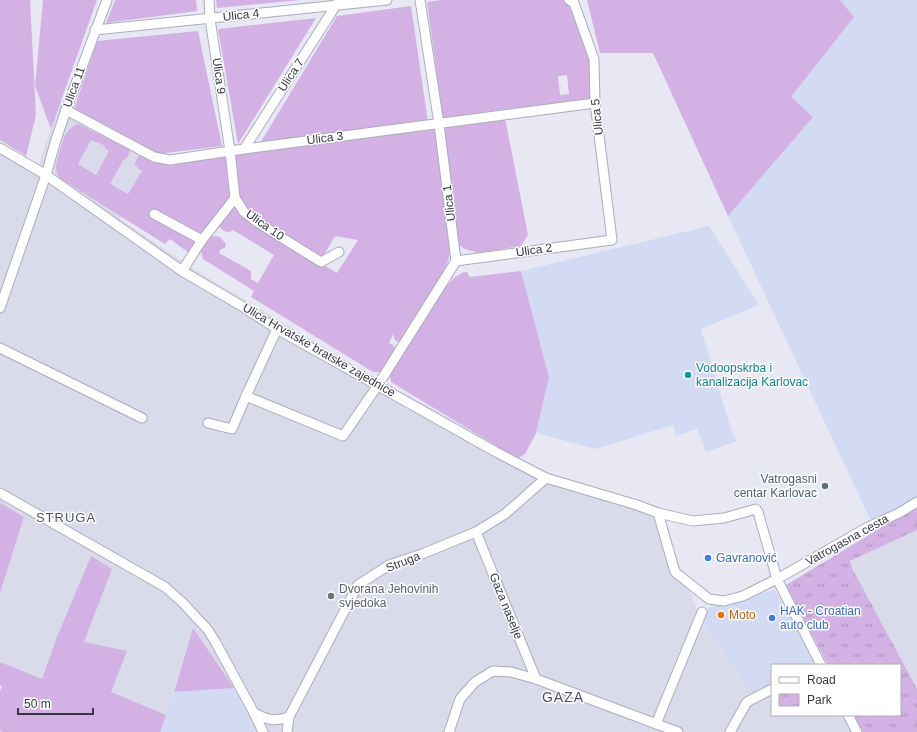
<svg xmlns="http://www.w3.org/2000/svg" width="917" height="732" font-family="Helvetica,sans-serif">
  <defs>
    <pattern id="park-tufts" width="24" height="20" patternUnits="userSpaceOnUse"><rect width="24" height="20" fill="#d4b1e5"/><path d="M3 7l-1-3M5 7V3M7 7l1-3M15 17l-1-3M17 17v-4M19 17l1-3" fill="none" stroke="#ad91bb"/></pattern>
  </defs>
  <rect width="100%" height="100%" fill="#e7e8f3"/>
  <g fill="#d9dbea">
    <polygon points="60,101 158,154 120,219 195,270 372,376 433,409 544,474 652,509 676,557 701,620 753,695 759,690 772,683 772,715 854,715 863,732 255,732 234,688 193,628 166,715 111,692 84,642 112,569 91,557 57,637 42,680 0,662 0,593 24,517 1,503 0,505 0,146 37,170"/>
    <polygon points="917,530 917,689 852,568 850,561"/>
  </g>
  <g fill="#d3daf4">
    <polygon points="840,0 917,0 917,499 899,509 871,521 728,216 813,117 791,97 854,17"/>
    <polygon points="709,226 759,305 701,329 732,432 737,441 706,452 697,429 676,436 673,425 596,449 536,433 549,377 521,271"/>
    <polygon points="775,590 815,661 807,665 772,665 772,683 759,690 753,695 701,620 709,607"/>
    <polygon points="234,688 255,732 160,732 174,692"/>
  </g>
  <g fill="#d4b1e5" fill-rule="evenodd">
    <polygon points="0,0 30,0 36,115 26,156 0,140"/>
    <polygon points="43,0 97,0 51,129 35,86"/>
    <polygon points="115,0 196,0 197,11 106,23"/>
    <polygon points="216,0 301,0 217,8"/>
    <path d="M441,0H563L571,6L592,60V98L586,102L504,109L443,120L427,2ZM567,75L569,94L560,95L558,76Z"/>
    <polygon points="587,0 840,0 854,17 791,97 813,117 728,216 653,53 600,53"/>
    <polygon points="411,6 428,122 259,145 337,16"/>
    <polygon points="316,18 238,144 218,29"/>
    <polygon points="198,31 222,146 158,154 74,109 97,41"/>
    <polygon points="505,118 528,235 521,246 478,253 465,249 460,246 456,240 443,130 445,127"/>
    <path d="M78,124L130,149C129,154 128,158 123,160L110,184L128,194L142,171L137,168L138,166L134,164L140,154L154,160L222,155L227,158L231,195L189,253L170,239L165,244L61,179C57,175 56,172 56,166C60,152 62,129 78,124ZM91,140L97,143L98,142L105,146V148L109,151L96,175L78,164Z"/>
    <path d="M434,127L437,130L451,242L449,258L445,270L400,342H398L395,340L393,334L389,343L394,346L395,351L384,368L380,372H373L251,297L254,291L203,259L201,251L207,241L211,237L216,236L220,237L226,244L225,248L221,249L219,253L251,271V279L258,283L274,255L233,230C228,234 222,231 219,226L220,223L232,207L235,206L257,225L337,273L358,240L335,236L324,255L322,257H319L263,224L239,203L233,159L235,154Z"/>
    <polygon points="521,271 549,377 536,433 525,454 520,457 516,458 391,382 390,376 392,371 441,292 455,277 464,272 467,272 470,277"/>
    <polygon points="1,503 24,517 0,593 0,505"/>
    <polygon points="91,556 112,569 84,642 127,651 111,692 166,715 160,732 2,732 0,731 0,691 2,686 0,685 0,662 42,679 57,637"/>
    <polygon points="193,628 234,688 174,692"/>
  </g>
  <polygon fill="url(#park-tufts)" points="917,506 917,530 850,561 852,568 917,689 917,732 863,732 854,715 900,715 900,665 828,665 786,585"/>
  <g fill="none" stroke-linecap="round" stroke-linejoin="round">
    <defs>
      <g id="street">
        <polyline points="209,0 210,19 230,151 235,198 244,212 260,224 321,262 339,252"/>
        <polyline points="95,30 387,0"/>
        <polyline points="66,110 154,157 170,160 244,149 595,103"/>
        <polyline points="0,148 46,175 182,271 240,305 277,329 496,452 546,478 637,505 658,513 693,521 724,518 756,509 758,512 777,579 821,665"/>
        <polyline points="244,149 338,2"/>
        <polyline points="154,214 202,240"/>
        <polyline points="456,261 612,240 595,103 594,59 574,3 569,0"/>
        <polyline points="182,271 202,240 235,198"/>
        <polyline points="0,308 46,175 55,143 66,110 107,0"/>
        <polyline points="277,329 246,396 343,436 378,385 456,261 439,124 420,0"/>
        <polyline points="0,348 142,418"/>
        <polyline points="208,423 232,429 246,396"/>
        <polyline points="0,493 165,587 182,602 208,630 216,643 254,713 263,732"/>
        <polyline points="658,513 675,572 709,599 724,601 743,596 777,579 870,526 899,513 917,502"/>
        <polyline points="476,532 536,679"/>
        <path d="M254,713C269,720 273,722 289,717"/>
        <polyline points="848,715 857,732"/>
        <polyline points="656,724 702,612"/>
        <polyline points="287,732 289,717 358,585 389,565 422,554 476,532 505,514 546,478"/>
        <polyline points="449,732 460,699 475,682 493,671 511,672 536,679 678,732"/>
        <polyline points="730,732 747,702 772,689"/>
      </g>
    </defs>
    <use href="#street" stroke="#aaacbe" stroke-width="11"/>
    <use href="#street" stroke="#fff" stroke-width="9"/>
  </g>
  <circle fill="#0f9aa8" stroke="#fff" stroke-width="1.5" cx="688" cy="375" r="4"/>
  <circle fill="#5c6f8a" stroke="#fff" stroke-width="1.5" cx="825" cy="486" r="4"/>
  <g fill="#3f7fe0" stroke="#fff" stroke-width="1.5">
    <circle cx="708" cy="558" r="4"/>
    <circle cx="772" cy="618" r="4"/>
  </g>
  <circle fill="#6b7280" stroke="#fff" stroke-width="1.5" cx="331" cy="596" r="4"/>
  <circle fill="#e8710a" stroke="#fff" stroke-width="1.5" cx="721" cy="615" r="4"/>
  <g text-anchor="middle" stroke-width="3" stroke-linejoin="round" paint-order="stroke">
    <g font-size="12" fill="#363945" stroke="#fff">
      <text transform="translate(241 15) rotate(-6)" y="4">Ulica 4</text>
      <text transform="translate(291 75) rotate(-57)" y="4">Ulica 7</text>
      <text transform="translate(219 76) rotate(82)" y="4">Ulica 9</text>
      <text transform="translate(74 87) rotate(-70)" y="4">Ulica 11</text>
      <text transform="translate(597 117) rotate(-96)" y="4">Ulica 5</text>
      <text transform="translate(325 138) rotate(-7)" y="4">Ulica 3</text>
      <text transform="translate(449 203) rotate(-97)" y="4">Ulica 1</text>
      <text transform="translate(265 225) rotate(35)" y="4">Ulica 10</text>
      <text transform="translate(534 250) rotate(-8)" y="4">Ulica 2</text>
      <text transform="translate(319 350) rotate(30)" y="4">Ulica Hrvatske bratske zajednice</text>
      <text transform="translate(847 540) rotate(-29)" y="4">Vatrogasna cesta</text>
      <text transform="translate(403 562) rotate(-22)" y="4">Struga</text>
      <text transform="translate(506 606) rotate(68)" y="4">Gaza naselje</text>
    </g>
    <g font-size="12" fill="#0d838f" stroke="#fff" text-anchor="start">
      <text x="696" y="372">Vodoopskrba i<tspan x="696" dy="14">kanalizacija Karlovac</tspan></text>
    </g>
    <g font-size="12" fill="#4e5e75" stroke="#fff" text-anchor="end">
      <text x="817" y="483">Vatrogasni<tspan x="817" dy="14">centar Karlovac</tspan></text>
    </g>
    <g font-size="12" fill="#366cbe" stroke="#fff" text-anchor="start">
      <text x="716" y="562">Gavranović</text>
      <text x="780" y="615">HAK - Croatian<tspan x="780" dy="14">auto club</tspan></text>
    </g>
    <g font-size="12" fill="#5b616d" stroke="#fff" text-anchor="start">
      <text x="339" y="593">Dvorana Jehovinih<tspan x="339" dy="14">svjedoka</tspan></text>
    </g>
    <g font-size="12" fill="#c56008" stroke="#fff" text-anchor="start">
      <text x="729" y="619">Moto</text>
    </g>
    <g font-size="13" letter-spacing="1" fill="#4e5368" stroke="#fff">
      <text x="66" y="522">STRUGA</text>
    </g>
    <g font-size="14" letter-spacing="1" fill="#4e5368" stroke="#fff">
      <text x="563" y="702">GAZA</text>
    </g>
  </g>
  <rect x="771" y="664" width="130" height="52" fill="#ffffff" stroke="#afb0b5"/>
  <rect x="779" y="677" width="20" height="6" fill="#ffffff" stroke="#afb0b5"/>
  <text x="807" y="684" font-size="12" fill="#363945">Road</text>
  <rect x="779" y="694" width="20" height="12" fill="url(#park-tufts)" stroke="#afb0b5"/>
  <text x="807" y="704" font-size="12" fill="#363945">Park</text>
  <path d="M18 708v6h75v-6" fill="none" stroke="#363945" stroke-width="2"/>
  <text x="24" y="708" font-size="12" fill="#363945" stroke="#ffffff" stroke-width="3" paint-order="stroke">50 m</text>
</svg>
